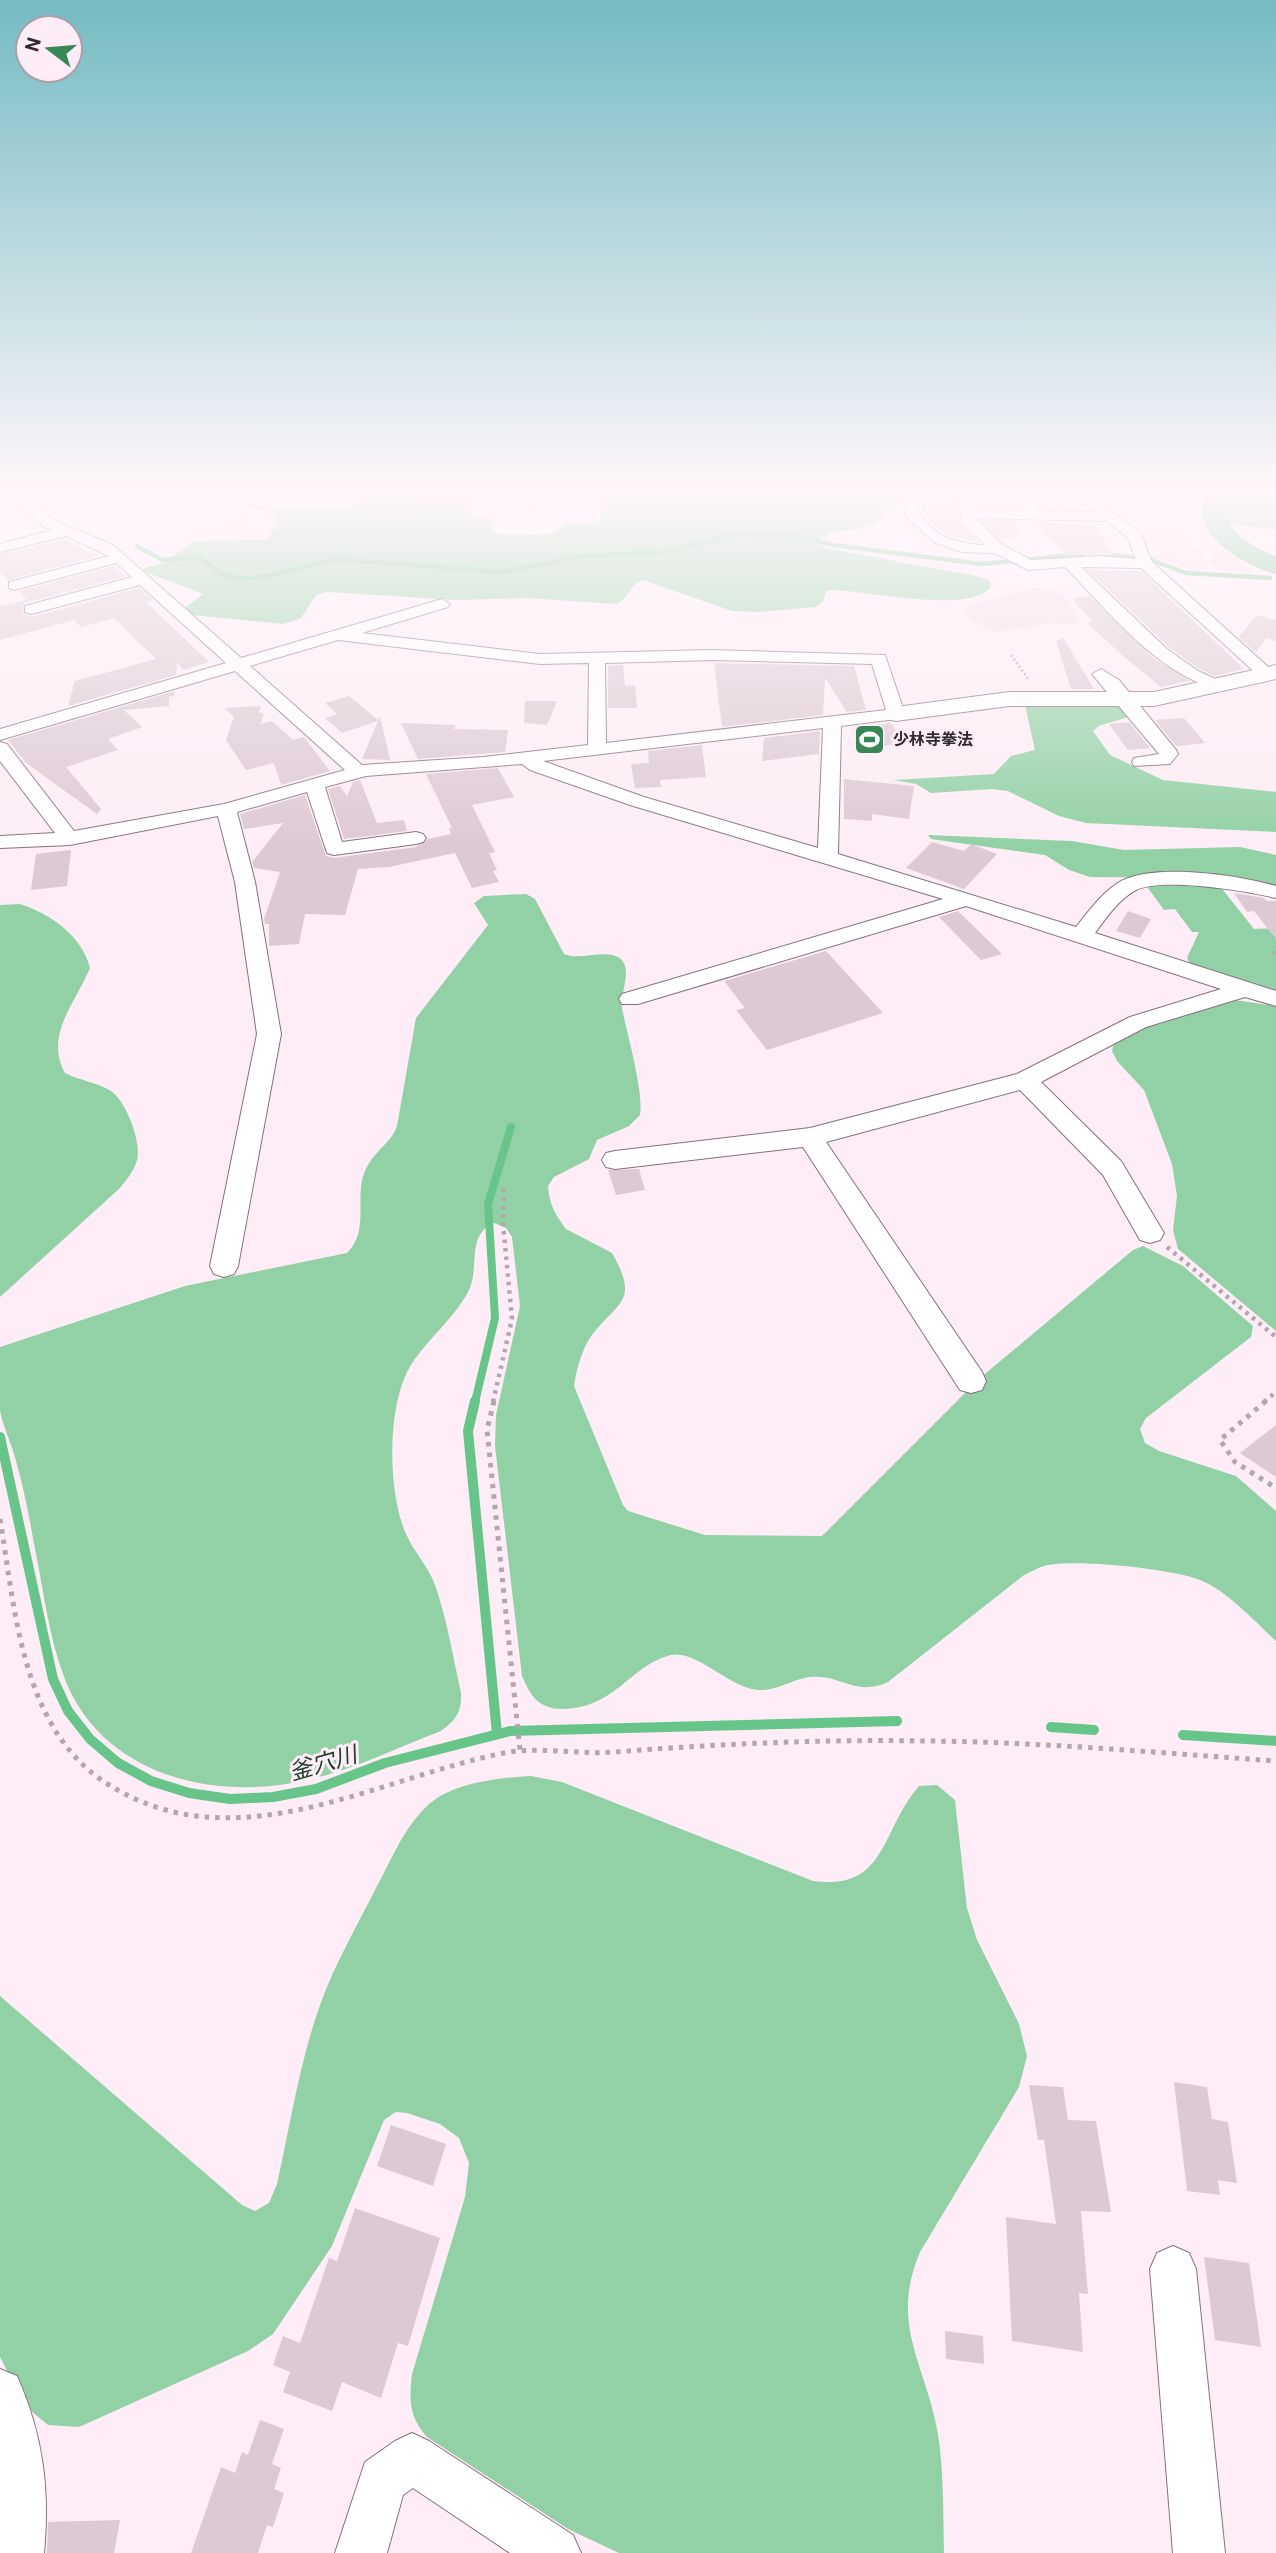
<svg xmlns="http://www.w3.org/2000/svg" width="1276" height="2553" font-family="Roboto,'Noto Sans JP',sans-serif">
  <rect width="100%" height="100%" fill="#feedf6"/>
  <g fill="#f8dceb">
    <polygon points="1142,529 1186,533 1189,548 1144,544"/>
    <polygon points="1204,539 1258,573 1222,571 1211,564 1210,550 1203,545"/>
    <polygon points="1197,548 1204,552 1208,570 1189,570 1151,556"/>
    <polygon points="1033,588 1052,590 1063,595 1081,623 1047,624 994,632 970,620 964,606"/>
  </g>
  <g fill="#91d1a5">
    <path d="M372,490L421,492L435,500L470,498L473,502L471,514L492,519L494,532L503,535L551,534L565,525L595,522L600,519L602,505L597,500L599,490H903V503C887,506 886,517 872,524C856,533 827,528 816,543L825,548L981,577L990,581L991,587C968,615 866,590 831,590L826,591L823,601L816,607L758,612L732,611L643,580C630,583 629,600 616,604L527,598L457,600L326,592L316,595L301,618L283,624L193,615L185,608L203,594L143,571L145,568L164,563L194,541L267,540L277,523L274,515L263,510L267,507H349Z"/>
    <polygon points="1228,490 1276,490 1276,529 1240,526 1223,521 1220,505"/>
    <polygon points="1025,705 1118,705 1128,717 1099,726 1093,731 1110,755 1163,780 1276,792 1276,832 1086,823 1059,816 1008,791 992,789 931,793 916,784 894,780 994,774 1011,756 1035,750"/>
    <polygon points="928,835 1072,841 1124,850 1240,847 1276,855 1276,889 1199,878 1090,877 1069,870 1045,855 931,839"/>
    <polygon points="1145,884 1219,885 1254,929 1276,928 1276,993 1190,964 1187,958 1199,932 1192,932 1175,909 1164,910"/>
    <path d="M526,894L535,899L564,954C580,961 603,949 618,957C635,967 619,994 622,1008C627,1034 644,1092 640,1115L629,1126L597,1140L589,1159L554,1177L548,1186C549,1203 555,1215 566,1229L612,1253C640,1302 618,1301 592,1335C582,1348 576,1371 574,1386L623,1505L628,1511L705,1535L822,1536L980,1378L1133,1250L1143,1246L1183,1266L1253,1326L1251,1337L1146,1418L1140,1429L1145,1443L1159,1451L1236,1476L1276,1511V1641C1253,1620 1229,1592 1200,1580C1173,1569 1072,1558 1044,1566C1037,1568 1031,1572 1024,1575L888,1682C855,1697 841,1674 810,1677C793,1679 777,1691 759,1690C731,1689 696,1649 671,1655C630,1665 616,1708 563,1709C539,1709 531,1697 522,1676L495,1446L496,1415L520,1306L512,1237L506,1228L494,1223C465,1235 481,1268 468,1292C452,1322 422,1343 407,1372C387,1413 388,1493 406,1534C414,1552 428,1566 435,1585C447,1619 453,1657 461,1693C462,1712 456,1720 441,1731C399,1747 355,1769 311,1779C216,1803 99,1776 63,1674C49,1636 44,1594 36,1554C30,1523 25,1492 16,1461C12,1444 3,1427 0,1411C0,1391 0,1367 0,1347L185,1286L347,1253C372,1228 351,1193 368,1165C376,1150 391,1143 397,1126L416,1018L488,925L474,903L484,896Z"/>
    <path d="M20,904C51,914 82,936 90,968C76,1002 44,1035 65,1073C80,1081 97,1082 111,1091C126,1101 142,1143 137,1160C134,1171 127,1179 120,1188L0,1297V905Z"/>
    <polygon points="1235,1000 1276,1006 1276,1331 1178,1249 1173,1230 1177,1196 1172,1164 1144,1090 1117,1061 1112,1051 1114,1043 1143,1027"/>
    <path d="M531,1776L562,1782L813,1881C887,1891 880,1831 919,1786L937,1785L955,1800L967,1908L977,1940L1019,2024L1027,2056L1019,2087L920,2252C889,2325 926,2364 938,2434C944,2473 943,2514 944,2553H619L568,2529L427,2437C409,2417 409,2401 412,2374L465,2197L469,2163L459,2138L440,2124L407,2113L396,2112L384,2120L332,2246L273,2334L248,2351L79,2427L48,2425L25,2406L0,2357V1996L242,2205L255,2211L269,2203L277,2184C290,2126 299,2065 319,2008C333,1967 356,1928 376,1888C391,1861 403,1829 426,1807C451,1782 499,1778 531,1776Z"/>
  </g>
  <g fill="none" stroke-linecap="round" stroke-linejoin="round">
    <g stroke="#68c589" stroke-width="4.5">
      <polyline points="137,546 162,560 198,557 222,574 240,579 268,576 336,559 502,572 583,556 662,552 739,534 798,537 833,545 981,564 1016,561"/>
      <polyline points="1103,554 1137,558"/>
      <polyline points="1149,559 1186,573 1270,578"/>
      <polyline points="1023,560 1083,554"/>
    </g>
    <polyline stroke="#68c589" stroke-width="8" points="475,1402 495,1318 488,1204 511,1127"/>
    <g stroke="#68c589" stroke-width="10">
      <polyline points="475,1401 468,1431 497,1734"/>
      <polyline points="0,1437 53,1679 68,1711 90,1739 118,1763 151,1781 189,1793 230,1799 273,1797 316,1789 385,1763 510,1731 897,1721"/>
      <polyline points="1051,1727 1094,1730"/>
      <polyline points="1183,1735 1276,1741"/>
    </g>
    <path fill="#68c589" fill-rule="evenodd" d="M1209,490H1231C1215,529 1246,542 1276,557V574C1251,568 1209,545 1202,517C1200,507 1205,499 1209,490Z"/>
  </g>
  <g fill="#ddc9d4">
    <polygon points="919,490 955,490 962,523 978,542 951,536 936,528 923,513"/>
    <polygon points="975,490 1018,490 1021,508 1017,508 1004,496 1008,508 976,507"/>
    <polygon points="1038,490 1084,492 1088,509 1040,508"/>
    <polygon points="982,521 1014,521 1020,536 1000,539"/>
    <polygon points="1031,522 1096,525 1113,555 1067,555"/>
    <polygon points="66,539 89,553 101,555 8,580 0,572 0,554"/>
    <polygon points="114,566 126,576 24,603 23,614 32,617 139,588 153,600 146,602 209,662 184,670 177,663 176,675 68,706 75,681 156,659 114,618 81,627 74,620 0,640 0,606 27,600 19,591"/>
    <polygon points="1088,570 1141,571 1244,669 1215,676 1199,669 1169,647"/>
    <polygon points="1089,596 1153,658 1190,681 1161,687 1128,660 1087,623 1093,622 1074,602 1077,602 1073,598"/>
    <polygon points="1257,615 1276,620 1276,641 1266,638 1256,653 1239,637"/>
    <polygon points="1063,638 1094,689 1071,689 1056,641"/>
    <polygon points="714,663 854,666 866,710 847,712 825,678 823,715 722,727"/>
    <polygon points="623,665 625,686 635,685 637,708 608,708 608,666"/>
    <polygon points="175,691 174,696 169,697 169,706 124,710 142,727 108,739 118,750 66,767 101,809 97,814 26,763 8,740"/>
    <polygon points="349,696 378,720 380,716 390,760 362,759 378,721 342,733 325,718 337,714 325,703"/>
    <polygon points="525,701 557,701 547,725 524,723"/>
    <polygon points="261,706 259,712 264,714 260,724 272,721 293,740 304,737 330,771 281,785 274,763 246,770 226,740 234,717 225,708"/>
    <polygon points="1184,718 1205,743 1176,746 1155,720"/>
    <polygon points="1129,722 1150,748 1128,750 1109,724"/>
    <polygon points="401,723 456,725 454,729 508,730 505,752 418,759"/>
    <polygon points="891,723 901,738 898,738 902,744 876,747 878,752 873,754 856,727"/>
    <polygon points="820,731 819,754 762,761 764,738"/>
    <polygon points="702,745 706,777 660,780 661,787 635,788 631,764 649,763 648,751"/>
    <polygon points="498,768 514,797 472,805 495,852 489,853 497,870 493,871 499,882 472,888 455,853 389,867 358,869 345,915 305,914 299,944 269,946 269,924 265,924 264,919 280,872 254,868 252,862 283,823 244,829 240,814 305,795 326,856 334,858 416,847 428,839 451,834 449,828 452,828 426,774"/>
    <polygon points="844,779 914,786 909,819 872,814 872,821 844,819"/>
    <polygon points="360,780 377,823 404,820 407,831 344,839 328,789 340,786 347,796 353,782"/>
    <polygon points="932,842 964,851 971,844 997,854 964,889 906,868"/>
    <polygon points="71,850 67,886 31,890 36,854"/>
    <polygon points="1234,893 1264,898 1267,901 1276,901 1276,939 1254,911 1247,912"/>
    <polygon points="958,911 1002,954 981,960 939,917"/>
    <polygon points="1128,911 1151,919 1140,938 1116,931"/>
    <polygon points="826,951 883,1013 767,1050 736,1010 745,1008 724,981"/>
    <polygon points="639,1169 645,1190 616,1195 608,1170"/>
    <polygon points="1276,1425 1276,1477 1240,1453"/>
    <polygon points="1174,2082 1207,2087 1212,2119 1228,2122 1237,2183 1218,2180 1220,2195 1187,2191"/>
    <polygon points="1029,2085 1063,2087 1068,2120 1096,2121 1111,2212 1081,2211 1088,2294 1079,2293 1083,2352 1012,2341 1006,2217 1056,2224 1044,2140 1038,2140"/>
    <polygon points="391,2125 446,2144 433,2186 377,2166"/>
    <polygon points="355,2208 440,2238 408,2346 398,2343 381,2398 342,2382 332,2411 283,2392 290,2372 273,2365 283,2336 300,2343 329,2258 337,2261"/>
    <polygon points="1204,2257 1249,2263 1261,2347 1215,2340"/>
    <polygon points="945,2331 983,2336 984,2364 946,2359"/>
    <polygon points="260,2420 284,2429 272,2464 281,2468 274,2489 284,2493 273,2527 267,2525 258,2553 191,2553 221,2467 235,2473 242,2452 248,2455"/>
    <polygon points="120,2520 114,2553 47,2553 48,2522"/>
  </g>
  <g fill="none" stroke-linecap="round" stroke-linejoin="round">
    <defs>
      <g id="street">
        <path d="M1,490H17L53,520L113,545L241,658L442,599L450,604L448,607L362,633L540,654L712,650L885,655L905,714L896,719L841,726L838,854L1076,927C1089,911 1103,891 1121,881C1158,863 1237,875 1276,886V898C1247,891 1162,877 1136,890C1119,899 1106,918 1095,933L1276,991V1006L1245,997L1146,1027L1041,1082L1121,1161L1164,1233L1160,1240L1150,1243L1140,1240L1103,1175L1020,1090L826,1142L982,1372L986,1381L982,1390L971,1393L960,1390L803,1147L615,1169L606,1167L602,1160L606,1153L615,1151L810,1128L1017,1074L1130,1017L1221,989L966,906L638,1004H622L619,999L622,994L943,899L630,805L530,770L522,764L366,776L325,787L342,842L416,832L423,834L426,838L423,842L416,844L334,855L327,853L307,792L237,812L255,882L281,1034L238,1266L234,1274L224,1277L214,1274L210,1266L257,1034L235,882L218,816L70,845L0,848V836L55,833L0,761V742L7,744L74,831L224,804L345,770L235,671L0,740V729L226,663L140,585L31,614L25,612V606L132,577L116,563L14,590L9,588V582L109,556L66,536L0,552V544L52,530L43,526ZM338,640L540,664L589,663L588,745L483,757L362,765L250,666ZM712,660L872,664L886,710L606,743L605,663ZM823,728L818,848L644,797L543,761Z"/>
        <polygon points="182,490 214,490 264,499 271,503 264,507 189,494"/>
        <polygon points="522,490 536,490 531,510 519,507"/>
        <path d="M902,490H916C917,499 917,510 922,517C934,538 964,545 986,545C964,526 959,520 958,490H972L973,510L1024,511L1021,490H1035L1038,511L1096,512L1086,490H1100L1105,506L1140,533L1152,562L1276,674L1273,678H1261L1141,568L1081,567L1167,649L1198,671L1229,685L1220,690C1156,674 1110,612 1065,567L1028,570L995,553L962,552L934,542L906,516ZM976,518L1107,521L1128,538L1136,559L1099,556L1031,560L1001,544Z"/>
        <polygon points="1101,669 1119,680 1176,750 1178,754 1170,764 1134,766 1132,762 1134,758 1159,754 1092,674"/>
        <polygon points="1173,2246 1189,2253 1196,2269 1225,2553 1173,2553 1150,2269 1157,2253"/>
        <path d="M0,2369L17,2376C43,2435 50,2489 44,2553H0Z"/>
        <polygon points="412,2433 429,2441 573,2535 581,2553 510,2553 413,2488 403,2495 387,2553 335,2553 365,2462 395,2441"/>
      </g>
      <polygon id="secondary" points="1276,665 1276,679 1154,706 1009,706 896,721 887,719 884,714 887,709 896,707 1009,692 1154,692"/>
    </defs>
    <use href="#street" stroke="#84727c" stroke-width="2"/>
    <use href="#secondary" stroke="#84727c" stroke-width="2"/>
    <g stroke="#b4a6ae" stroke-width="2.5" stroke-dasharray="2 2.5" stroke-linecap="butt">
      <polyline points="220,533 249,515"/>
      <polyline points="1011,655 1029,680"/>
    </g>
    <polyline stroke="#b4a6ae" stroke-width="3.5" stroke-dasharray="2.5 3.5" stroke-linecap="butt" points="1273,953 1276,953"/>
    <g stroke="#b4a6ae" stroke-width="4.5" stroke-dasharray="3.5 5" stroke-linecap="butt">
      <polyline points="1167,1247 1276,1337"/>
      <polyline points="493,1402 512,1319 503,1224 504,1189"/>
      <polyline points="1264,1402 1276,1392"/>
    </g>
    <g stroke="#b4a6ae" stroke-width="5" stroke-dasharray="4.5 6" stroke-linecap="butt">
      <polyline points="494,1401 487,1430 520,1750"/>
      <polyline points="1266,1401 1220,1440 1235,1462 1276,1488"/>
      <path d="M0,1519C15,1608 21,1725 103,1781C231,1867 373,1779 504,1753C541,1746 578,1755 615,1752C718,1744 823,1739 927,1741C1044,1742 1160,1753 1276,1761"/>
    </g>
    <use href="#street" fill="#fff" fill-rule="evenodd"/>
    <use href="#secondary" fill="#fff" fill-rule="evenodd"/>
  </g>
  <linearGradient id="sky" x2="0" y2="1"><stop stop-color="#75bbc2"/><stop offset="0.58" stop-color="#fff7fb"/><stop offset="1" stop-color="#fff7fb" stop-opacity="0"/></linearGradient>
  <rect width="1276" height="848" fill="url(#sky)"/>
  <defs>
    <symbol id="stadium-square" viewBox="-11 -11 22 22"><rect x="-9" y="-9" width="18" height="18" rx="4" fill="#388756" stroke="#feedf6"/><path d="M0-5a6.5 5 0 1 0 0 10a6.5 5 0 1 0 0-10ZM-3.5-1.8h7v3.6h-7Z" fill="#fff"/></symbol>
  </defs>
  <g fill-rule="evenodd">
    <use href="#stadium-square" x="852" y="722" width="35" height="35"/>
  </g>
  <g text-anchor="middle" stroke-width="6" stroke-linejoin="round" paint-order="stroke">
    <g font-size="16" font-weight="bold" fill="#312a2e" stroke="#feedf6" text-anchor="start">
      <text x="893" y="745">少林寺拳法</text>
    </g>
    <g font-size="23" font-style="italic" fill="#1b4129" stroke="#feedf6">
      <text transform="translate(323 1763) rotate(-16)" y="8">釜穴川</text>
    </g>
  </g>
  <g transform="translate(49 49) rotate(286)"><circle r="33" fill="#feedf6" stroke="#ac9fa6" stroke-width="2"/>
  <path d="M0-5L12 26L0 18L-12 26Z" fill="#388756"/>
  <text y="-10" font-size="19" font-weight="bold" text-anchor="middle" fill="#312a2e">N</text>
  </g>
</svg>
